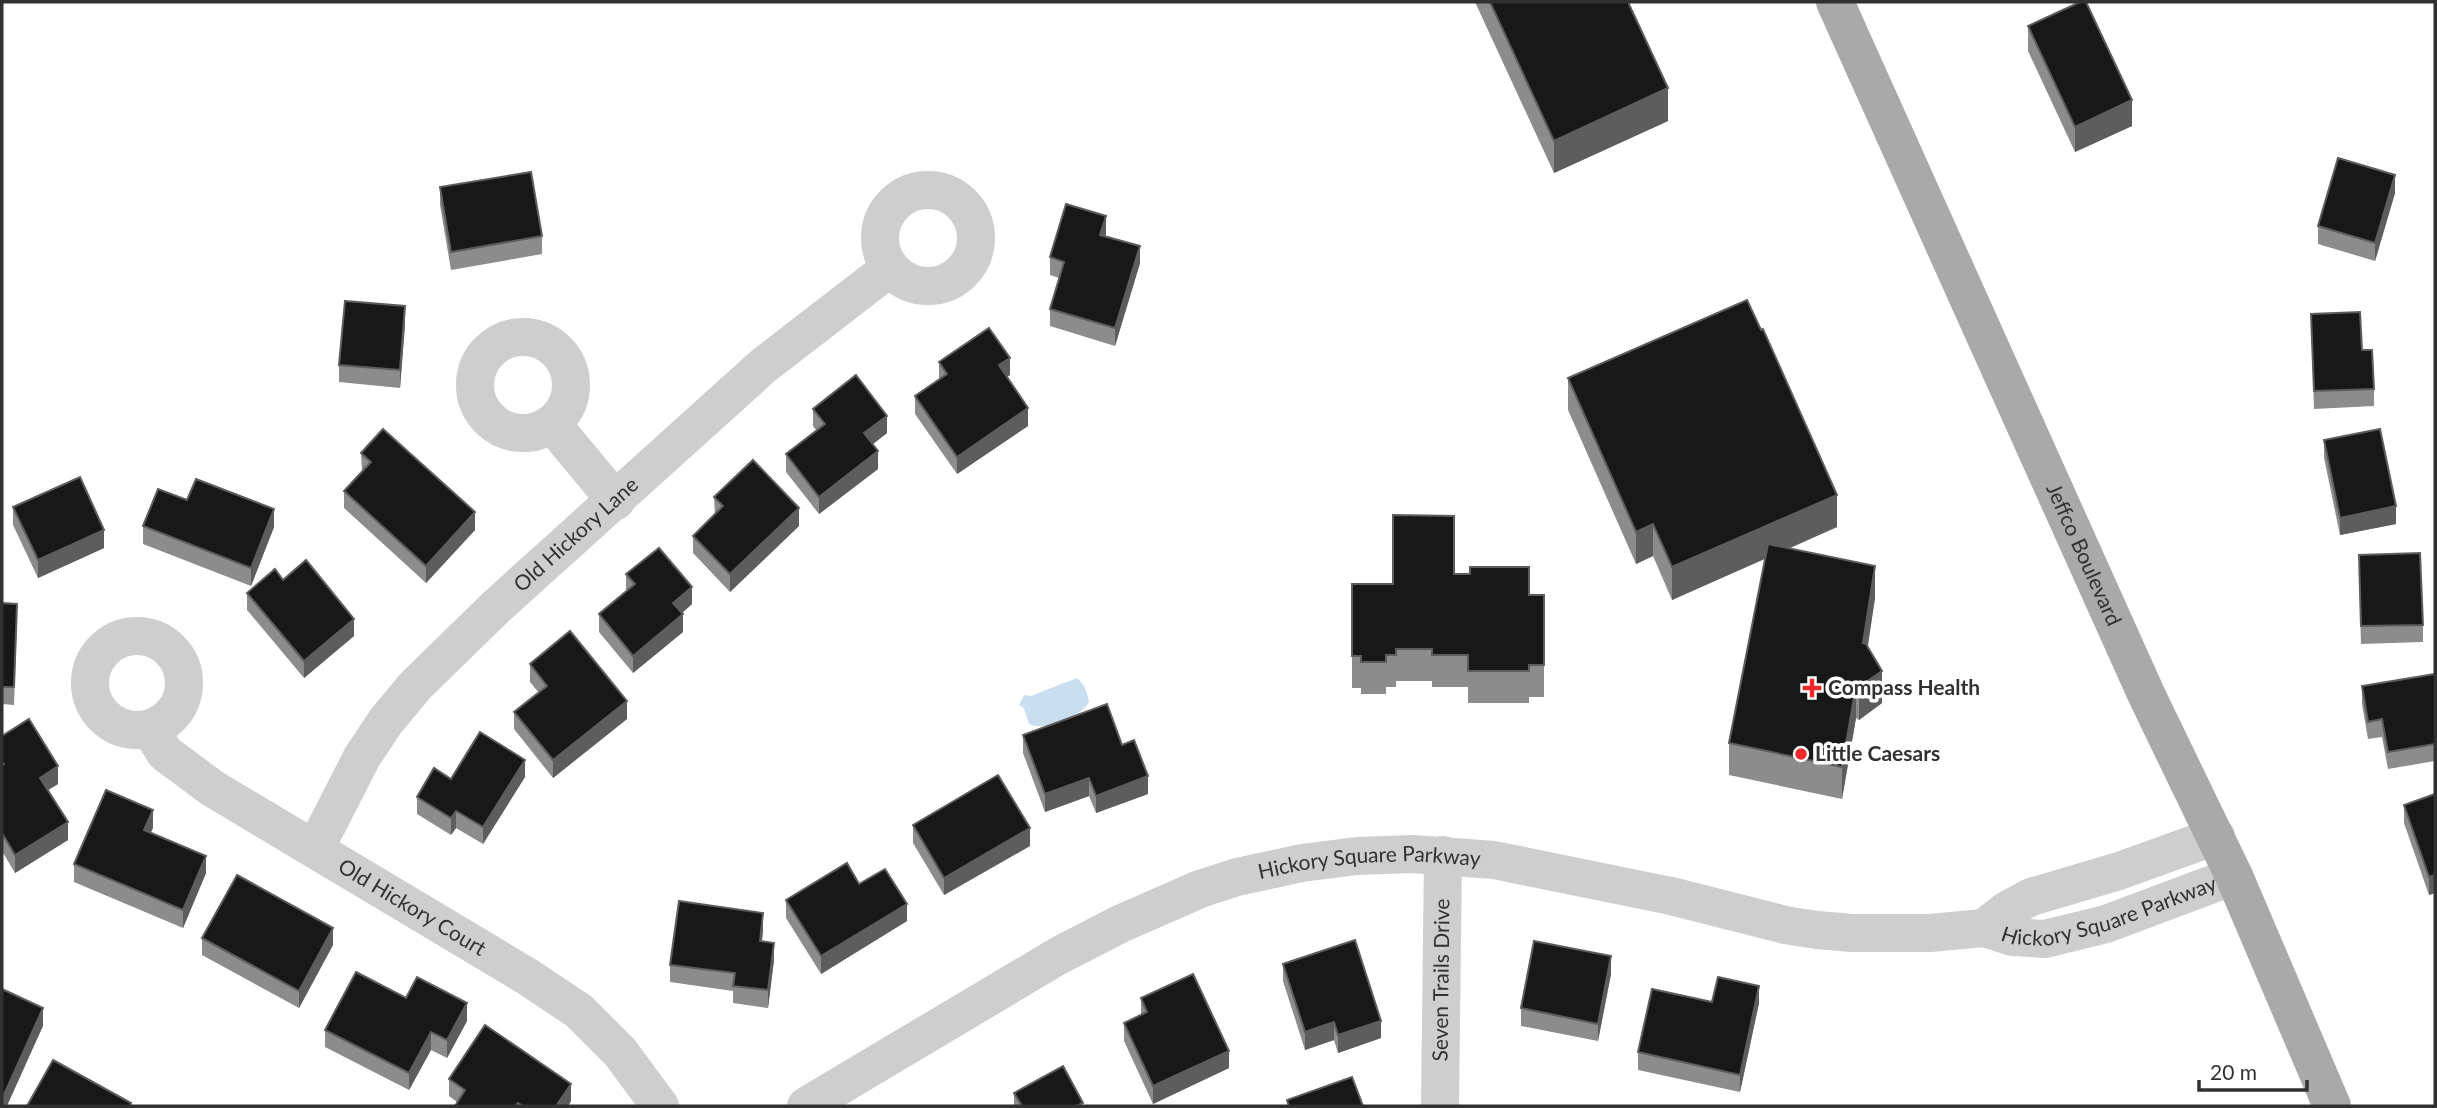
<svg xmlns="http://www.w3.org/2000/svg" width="2437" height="1108" font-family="Lato,sans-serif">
  <rect width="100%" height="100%" fill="#fff"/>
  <path fill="#c9deef" d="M1077,678C1085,685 1087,692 1089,702C1081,717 1045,732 1029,724L1024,708L1019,705L1024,695L1031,696Z"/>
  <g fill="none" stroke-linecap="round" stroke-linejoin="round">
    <g stroke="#cecece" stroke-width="38">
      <circle cx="928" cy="238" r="48"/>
      <circle cx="523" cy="385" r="48"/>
      <polyline points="552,424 616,501"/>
      <circle cx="137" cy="683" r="47"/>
      <path id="s1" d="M150,729L165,753L212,788L528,977L579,1011L620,1052L660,1106"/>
      <path id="s2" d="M315,849L362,757L386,721L416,685L496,607L763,366L890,268"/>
      <polyline points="1984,928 2007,910 2031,897 2119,871 2216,836"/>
      <path id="s3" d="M806,1106L1058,956L1120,924L1200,889L1237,877L1302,863L1357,856L1412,854L1494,860L1671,896L1785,925L1817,930L1852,933H1930L1984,928L2012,937L2045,939L2106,924L2234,876"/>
      <path id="s4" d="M1440,1106L1443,855"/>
    </g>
    <path stroke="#a9a9a9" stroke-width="38" id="s5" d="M1835,2L2147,696L2234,876L2332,1106"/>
  </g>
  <g fill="#8c8c8c">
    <polygon points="1475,2 1628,2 1668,121 1554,173"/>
    <polygon points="2028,26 2132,126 2075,152 2028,51"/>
    <polygon points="440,187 542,236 542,254 451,270 440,205"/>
    <polygon points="2395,193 2375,261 2318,244 2318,226"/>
    <polygon points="1106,234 1105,236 1140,263 1115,346 1050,326 1050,309 1059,278 1050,275 1050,257"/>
    <polygon points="2311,314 2362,350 2374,389 2374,406 2314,409"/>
    <polygon points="405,324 400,388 339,382 339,365"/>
    <polygon points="939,362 1010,375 1007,377 1028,426 957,474 915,414 915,396 939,380"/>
    <polygon points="1568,378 1837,527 1788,549 1875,598 1868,646 1882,703 1859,720 1856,718 1842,799 1729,775 1729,743 1765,558 1672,600 1653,556 1636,564 1568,410"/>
    <polygon points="813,409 887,433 873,444 878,469 819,514 786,472 786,454 816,430 813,426"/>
    <polygon points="2324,440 2396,524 2340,535 2324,458"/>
    <polygon points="361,453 475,530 426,583 344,508 344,491 362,471"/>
    <polygon points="714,497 799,526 730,592 693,553 693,536 715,515"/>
    <polygon points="187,500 274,527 251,586 143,544 143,526"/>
    <polygon points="13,507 104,548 38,578 13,525"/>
    <polygon points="2359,573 2423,625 2423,642 2361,644"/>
    <polygon points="626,574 692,604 682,613 683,632 633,673 599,632 599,614 626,591"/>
    <polygon points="1454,574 1529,595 1544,595 1544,697 1529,697 1529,703 1468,703 1468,687 1432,687 1432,681 1396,681 1396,687 1386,687 1386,694 1361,694 1361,688 1352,688 1352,584 1393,584"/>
    <polygon points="283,580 354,636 304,678 247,610 247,593"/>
    <polygon points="2,603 17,621 14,705 2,704"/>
    <polygon points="530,664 627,719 553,778 514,729 514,712 539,693 530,682"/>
    <polygon points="2435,674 2435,761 2388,769 2382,737 2368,739 2362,704 2362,686"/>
    <polygon points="1023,735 1122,745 1148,794 1096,813 1089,796 1045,812 1023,753"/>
    <polygon points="2,736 58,784 48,790 68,840 15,873 2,851"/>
    <polygon points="525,777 483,844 456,828 451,835 417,814 417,797 451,779"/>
    <polygon points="2435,794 2435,893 2429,895 2404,823 2404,805"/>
    <polygon points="913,825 1030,846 944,895 913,843"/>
    <polygon points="153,828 151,832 206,873 183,928 74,882 74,864"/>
    <polygon points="859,884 907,921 821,974 786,918 786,900"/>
    <polygon points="763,930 762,941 774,960 768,1008 733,1003 733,991 670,982 670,965"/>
    <polygon points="202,938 333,945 299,1008 202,955"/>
    <polygon points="1283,964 1381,1038 1338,1053 1334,1040 1305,1050 1283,981"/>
    <polygon points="1611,974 1598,1041 1521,1026 1521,1008"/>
    <polygon points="406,998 467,1021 447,1058 431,1050 409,1090 325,1047 325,1030"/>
    <polygon points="1141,998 1229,1068 1153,1104 1124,1041 1124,1023 1141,1015"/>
    <polygon points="1712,1002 1759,1003 1740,1092 1638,1070 1638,1052"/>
    <polygon points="449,1079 571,1101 568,1106 455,1106 457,1102 449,1096"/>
    <polygon points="1014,1093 1083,1106 1014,1106"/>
  </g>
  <g fill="#5d5d5d">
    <polygon points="1668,88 1668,121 1554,173 1554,141"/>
    <polygon points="2132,100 2132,126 2075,152 2075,127"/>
    <polygon points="2395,175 2395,193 2375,261 2375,243"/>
    <polygon points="1106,216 1106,234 1100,252 1100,235"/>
    <polygon points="1140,246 1140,263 1115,346 1115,328"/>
    <polygon points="405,306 405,324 400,388 400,370"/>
    <polygon points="1010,358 1010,375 999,382 999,365"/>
    <polygon points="1028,408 1028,426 957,474 957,457"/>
    <polygon points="887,416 887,433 864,451 864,433"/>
    <polygon points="878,451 878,469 819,514 819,497"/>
    <polygon points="1837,495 1837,527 1672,600 1672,567"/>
    <polygon points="2396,506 2396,524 2340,535 2340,518"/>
    <polygon points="799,508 799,526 730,592 730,574"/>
    <polygon points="274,509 274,527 251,586 251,568"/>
    <polygon points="475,512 475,530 426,583 426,566"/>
    <polygon points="1653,524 1653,556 1636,564 1636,532"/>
    <polygon points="104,530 104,548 38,578 38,560"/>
    <polygon points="1875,566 1875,598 1863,675 1863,643"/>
    <polygon points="692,587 692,604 673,621 673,603"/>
    <polygon points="683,614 683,632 633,673 633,656"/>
    <polygon points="354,619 354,636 304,678 304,661"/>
    <polygon points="1882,671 1882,703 1859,720 1859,687"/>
    <polygon points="1856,686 1856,718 1842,799 1842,767"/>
    <polygon points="627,701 627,719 553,778 553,760"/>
    <polygon points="525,760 525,777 483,844 483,827"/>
    <polygon points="58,766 58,784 40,795 40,778"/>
    <polygon points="1148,776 1148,794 1096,813 1096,796"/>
    <polygon points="1089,778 1089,796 1045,812 1045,794"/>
    <polygon points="153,810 153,828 144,847 144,830"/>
    <polygon points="456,811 456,828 451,835 451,818"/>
    <polygon points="68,822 68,840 15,873 15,855"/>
    <polygon points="1030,828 1030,846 944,895 944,878"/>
    <polygon points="206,856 206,873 183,928 183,910"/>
    <polygon points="2435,875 2435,893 2429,895 2429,877"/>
    <polygon points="907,904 907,921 821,974 821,956"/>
    <polygon points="763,913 763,930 760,958 760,941"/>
    <polygon points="333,928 333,945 299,1008 299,991"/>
    <polygon points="774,943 774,960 768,1008 768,990"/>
    <polygon points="1611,956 1611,974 1598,1041 1598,1024"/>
    <polygon points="1759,986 1759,1003 1740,1092 1740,1075"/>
    <polygon points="467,1003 467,1021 447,1058 447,1040"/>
    <polygon points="43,1008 43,1026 7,1106 3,1106 3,1097"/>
    <polygon points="1381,1021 1381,1038 1338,1053 1338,1035"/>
    <polygon points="1334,1022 1334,1040 1305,1050 1305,1032"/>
    <polygon points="431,1032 431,1050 409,1090 409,1073"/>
    <polygon points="1229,1051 1229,1068 1153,1104 1153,1086"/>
    <polygon points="571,1084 571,1101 568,1106 556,1106"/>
  </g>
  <g fill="#181818" stroke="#5d5d5d" stroke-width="2">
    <polygon points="1490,2 1628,2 1668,88 1554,141"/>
    <polygon points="2080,2 2086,2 2132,100 2075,127 2028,26"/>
    <polygon points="2338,158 2395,175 2375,243 2318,226"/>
    <polygon points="531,172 542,236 451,252 440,187"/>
    <polygon points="1066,204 1106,216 1100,235 1140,246 1115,328 1050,309 1064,262 1050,257"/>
    <polygon points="1747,300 1761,330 1763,329 1837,495 1672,567 1653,524 1636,532 1568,378"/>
    <polygon points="345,301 405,306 400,370 339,365"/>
    <polygon points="2360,312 2362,350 2372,350 2374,389 2314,391 2311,314"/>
    <polygon points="989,328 1010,358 999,365 1028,408 957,457 915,396 947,374 939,362"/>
    <polygon points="856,375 887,416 864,433 878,451 819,497 786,454 825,424 813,409"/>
    <polygon points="383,429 475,512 426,566 344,491 371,462 361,453"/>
    <polygon points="2380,429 2396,506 2340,518 2324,440"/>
    <polygon points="753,460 799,508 730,574 693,536 723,506 714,497"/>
    <polygon points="80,477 104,530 38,560 13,507"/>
    <polygon points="196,479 274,509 251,568 143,526 158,489 187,500"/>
    <polygon points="1393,515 1454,516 1454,574 1470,574 1470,567 1529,567 1529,595 1544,595 1544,665 1529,665 1529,671 1468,671 1468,655 1432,655 1432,649 1396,649 1396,655 1386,655 1386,662 1361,662 1361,656 1352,656 1352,584 1393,584"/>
    <polygon points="1768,544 1875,566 1863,643 1866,644 1882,671 1859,687 1856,686 1842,767 1729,743"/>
    <polygon points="659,548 692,587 673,603 683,614 633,656 599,614 635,584 626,574"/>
    <polygon points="2420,553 2423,625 2361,626 2359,555"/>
    <polygon points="306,560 354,619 304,661 247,593 275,569 283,580"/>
    <polygon points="2,603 17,604 14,687 2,687"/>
    <polygon points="570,631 627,701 553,760 514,712 547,686 530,664"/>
    <polygon points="2435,674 2435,744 2388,752 2382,719 2368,722 2362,686"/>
    <polygon points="1107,704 1122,745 1134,740 1148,776 1096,796 1089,778 1045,794 1023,735"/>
    <polygon points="29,719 58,766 40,778 68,822 15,855 2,833 2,765 4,764 2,762 2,736"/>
    <polygon points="480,732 525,760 483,827 456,811 451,818 417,797 434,768 451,779"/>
    <polygon points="998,775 1030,828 944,878 913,825"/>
    <polygon points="106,790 153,810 144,830 206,856 183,910 74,864"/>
    <polygon points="2435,794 2435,875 2429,877 2404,805"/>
    <polygon points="847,863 859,884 885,869 907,904 821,956 786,900"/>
    <polygon points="237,875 333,928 299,991 202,938"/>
    <polygon points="679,901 763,913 760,941 774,943 768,990 733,986 735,973 670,965"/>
    <polygon points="1355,940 1381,1021 1338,1035 1334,1022 1305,1032 1283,964"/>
    <polygon points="1534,941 1611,956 1598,1024 1521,1008"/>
    <polygon points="356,972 406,998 417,977 467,1003 447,1040 431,1032 409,1073 325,1030"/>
    <polygon points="1193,974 1229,1051 1153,1086 1124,1023 1147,1012 1141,998"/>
    <polygon points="1718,977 1759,986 1740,1075 1638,1052 1652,989 1712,1002"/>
    <polygon points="2,989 43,1008 3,1097 2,1096"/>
    <polygon points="485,1025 571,1084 556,1106 523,1106 518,1103 515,1106 455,1106 465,1090 449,1079"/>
    <polygon points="53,1060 131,1103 130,1106 27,1106"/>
    <polygon points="1063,1066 1083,1103 1076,1106 1022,1106 1014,1093"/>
    <polygon points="1352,1077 1363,1106 1289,1106 1287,1100"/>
  </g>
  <g fill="#f1292b" stroke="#fff" stroke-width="2.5">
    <path d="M1808.5 677.5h7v7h7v7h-7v7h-7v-7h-7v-7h7z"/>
    <circle cx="1801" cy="754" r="7"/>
  </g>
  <g text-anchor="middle" stroke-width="7" stroke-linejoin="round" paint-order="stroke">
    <g font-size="21" fill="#313131" stroke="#fff">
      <text dy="7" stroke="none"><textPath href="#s2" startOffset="413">Old Hickory Lane</textPath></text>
      <text dy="7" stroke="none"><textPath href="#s5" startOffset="606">Jeffco Boulevard</textPath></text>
      <text dy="7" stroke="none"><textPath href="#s3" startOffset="623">Hickory Square Parkway</textPath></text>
      <text dy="7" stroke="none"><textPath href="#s3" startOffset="1377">Hickory Square Parkway</textPath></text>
      <text dy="7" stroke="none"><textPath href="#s1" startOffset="320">Old Hickory Court</textPath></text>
      <text dy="7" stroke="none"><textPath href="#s4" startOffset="126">Seven Trails Drive</textPath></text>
    </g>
    <g font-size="21" font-weight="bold" fill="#313131" stroke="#fff" text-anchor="start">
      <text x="1828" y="695">Compass Health</text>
      <text x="1815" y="761">Little Caesars</text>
    </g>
  </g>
  <rect width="2437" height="1108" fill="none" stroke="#313131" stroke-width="7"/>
  <path d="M2199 1080v10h108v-10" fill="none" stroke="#313131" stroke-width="3.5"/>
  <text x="2210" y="1080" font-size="21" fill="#313131" stroke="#ffffff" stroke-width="5" paint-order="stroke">20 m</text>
</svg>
